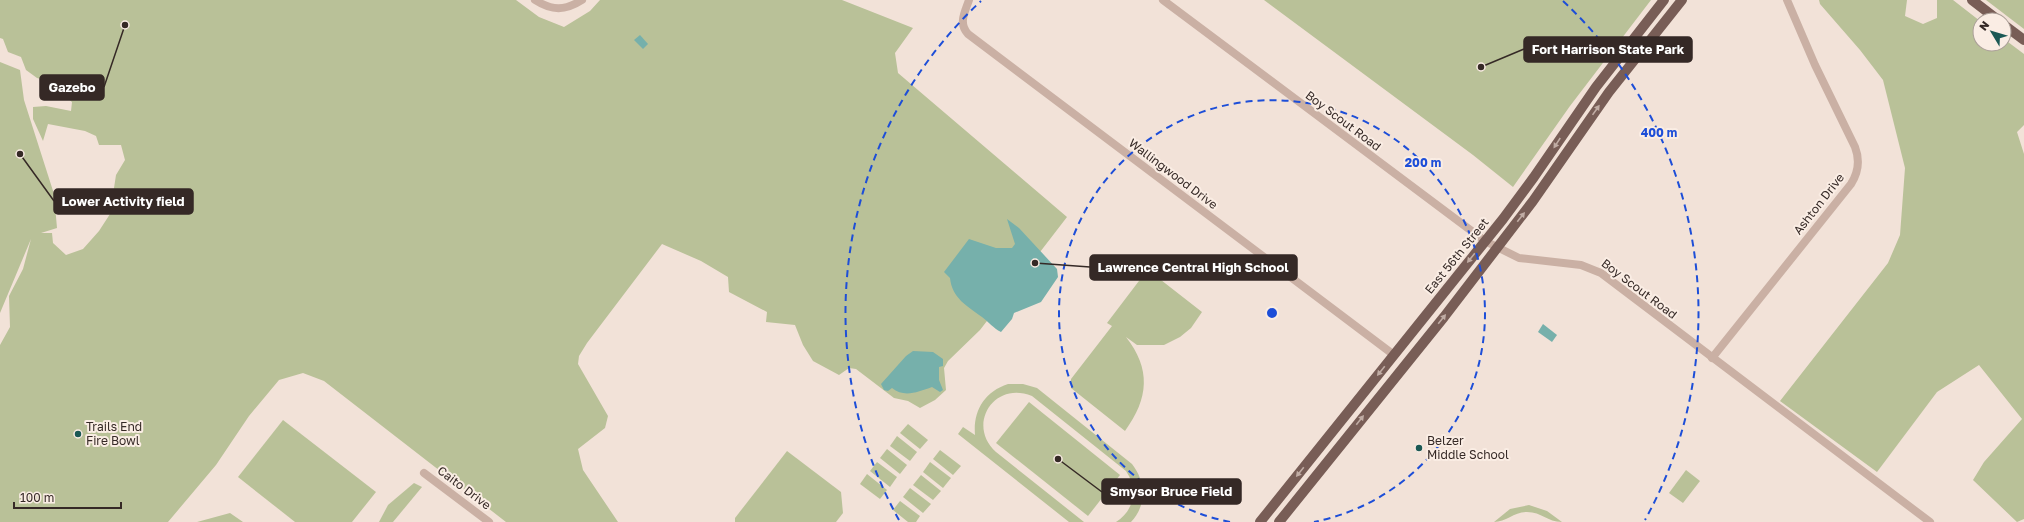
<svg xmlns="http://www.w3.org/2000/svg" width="2024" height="522" font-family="'Golos Text',sans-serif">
  <rect width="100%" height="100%" fill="#f2e2d8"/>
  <g fill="#b9c198">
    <polygon points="0,0 516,0 539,17 564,27 590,11 600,0 842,0 913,28 895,53 898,73 1067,217 980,330 948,361 944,368 946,390 935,400 920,408 908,401 894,398 856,369 849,368 839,375 813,361 803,345 795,325 766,322 767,312 729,292 728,277 701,261 662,244 587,343 579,356 578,364 608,416 605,428 578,449 583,470 618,522 506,522 324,381 303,373 279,380 249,416 216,465 168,522 0,522 0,345 10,327 9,296 23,269 31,239 0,313 0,62 20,70 24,100 54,194 57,228 41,233 52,233 53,243 66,255 83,249 99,231 110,214 116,175 125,160 121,145 99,145 96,136 85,131 48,124 43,141 33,119 33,107 46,106 71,111 72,102 60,92 54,83 37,78 26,70 21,57 8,52 3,39 0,38"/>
    <polygon points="1264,0 1651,0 1570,106 1513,187 1473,155"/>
    <polygon points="1819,0 1907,0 1905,16 1923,24 1937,18 1937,0 1953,0 1980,21 1980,44 2004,44 2004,39 2024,54 2024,125 2017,132 2024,154 2024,519 2017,522 1973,480 1984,462 2022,419 1979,365 1937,392 1877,472 1780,401 1888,263 1900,235 1905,168 1883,80 1860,50 1820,4"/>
    <polygon points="1986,0 2024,0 2024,29"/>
    <path d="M1145,273H1152L1202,312L1191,328L1180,337L1164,345H1137L1126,337C1151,369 1149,398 1125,431L1071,388V379L1112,326L1107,323Z"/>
    <path d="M1008,384H1023L1037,388L1132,464C1146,482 1147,505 1131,522H1116C1135,510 1138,488 1126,471L1032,396C994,380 966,425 996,452L1084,522H1069L958,434L963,427L975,435C973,411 984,392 1008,384Z"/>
    <polygon points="1029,402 1120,475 1088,516 996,443"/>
    <polygon points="283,420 376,492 352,522 295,522 238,477"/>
    <polygon points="908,424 928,440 920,449 900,433"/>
    <polygon points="897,436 917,452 910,461 890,446"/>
    <polygon points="887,449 907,465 900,474 880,458"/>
    <polygon points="940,450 961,466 953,475 933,459"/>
    <polygon points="787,451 841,492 843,513 836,522 735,522 735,518"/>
    <polygon points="877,462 897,477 890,487 870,471"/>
    <polygon points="930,462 951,478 943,488 923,472"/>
    <polygon points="1686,470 1700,481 1683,503 1669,493"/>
    <polygon points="867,474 887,490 880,499 860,484"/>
    <polygon points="921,475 941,491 933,500 913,485"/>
    <polygon points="414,483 422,487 393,522 379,522 388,505"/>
    <polygon points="910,488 931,504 923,513 903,497"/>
    <polygon points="900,501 920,516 916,522 908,522 893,510"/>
    <path d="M1529,505L1547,511L1562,522C1547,522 1542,512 1527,512C1514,512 1506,522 1494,522L1510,509Z"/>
    <polygon points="230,513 243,522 196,522 197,522"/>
  </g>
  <g fill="#76b0ab">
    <polygon points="640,35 648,44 643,49 634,40"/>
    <path d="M1007,219L1019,228L1057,269L1058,277L1041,302L1014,313L1012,319L1001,332C993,328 989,322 982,317C967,306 952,298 950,278L944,272L969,239L996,248H1012L1015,244Z"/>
    <polygon points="1543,324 1557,335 1552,342 1538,332"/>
    <path d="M913,351L933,352L943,359V366L939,367V380L943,390L940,392L932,387C918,392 904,398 892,388L888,391L884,390L881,384L906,356Z"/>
  </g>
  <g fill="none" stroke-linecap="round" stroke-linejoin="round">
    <g stroke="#cab0a4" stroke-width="8">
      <path d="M535,0C552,11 565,11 582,0"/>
      <path d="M969,0C965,12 958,23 968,34L1394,355"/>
      <polyline points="1163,0 1485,241 1519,258 1581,265 1601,273 1930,522"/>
      <path d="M1712,358L1851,184C1858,173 1860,160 1855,147L1815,65L1787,0"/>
      <polyline points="424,473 489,522"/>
    </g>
    <g stroke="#785d56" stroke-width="10">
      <polyline points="1972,0 1998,20"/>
      <polyline points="2004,25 2024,40"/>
      <polyline points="1260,522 1503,219 1534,177 1596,87 1664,0"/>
      <polyline points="1279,522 1444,317 1533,201 1609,92 1682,0"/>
    </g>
  </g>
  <defs><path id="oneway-solid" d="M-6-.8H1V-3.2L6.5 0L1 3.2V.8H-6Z"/></defs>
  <g fill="#c0aca4">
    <use href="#oneway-solid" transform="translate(1596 110) rotate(-55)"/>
    <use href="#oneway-solid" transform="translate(1557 143) rotate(123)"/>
    <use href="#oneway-solid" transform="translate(1521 217) rotate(-52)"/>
    <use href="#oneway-solid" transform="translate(1471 258) rotate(129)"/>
    <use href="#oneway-solid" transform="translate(1442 319) rotate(-51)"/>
    <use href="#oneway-solid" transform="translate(1381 371) rotate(129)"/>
    <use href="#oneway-solid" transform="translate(1360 420) rotate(-52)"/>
    <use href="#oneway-solid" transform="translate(1300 472) rotate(129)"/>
  </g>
  <g fill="none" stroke="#1d4ed8" stroke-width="2" stroke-dasharray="7 5">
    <path d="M1230 522A213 213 0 1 1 1314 522"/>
    <path d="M899 520A427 427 0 0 1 981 1M1563 1A427 427 0 0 1 1645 520"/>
  </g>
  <g fill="#1a5854" stroke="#faede4" stroke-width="1.5">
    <circle cx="78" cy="434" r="4"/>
    <circle cx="1419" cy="448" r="4"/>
  </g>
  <g text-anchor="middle" stroke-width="4" stroke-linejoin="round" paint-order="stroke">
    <g font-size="12" fill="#352926" stroke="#faede4">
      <text transform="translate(1343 121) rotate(37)" y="4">Boy Scout Road</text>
      <text transform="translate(1173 174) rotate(37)" y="4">Wallingwood Drive</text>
      <text transform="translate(1819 204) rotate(-52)" y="4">Ashton Drive</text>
      <text transform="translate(1457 256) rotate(-51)" y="4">East 56th Street</text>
      <text transform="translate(1639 289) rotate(37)" y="4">Boy Scout Road</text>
      <text transform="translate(464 488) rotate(37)" y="4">Caito Drive</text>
    </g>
    <g font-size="12" fill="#352926" stroke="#faede4" text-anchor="start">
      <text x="86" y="431">Trails End<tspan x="86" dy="14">Fire Bowl</tspan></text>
      <text x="1427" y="445">Belzer<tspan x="1427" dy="14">Middle School</tspan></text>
    </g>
  </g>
  <circle cx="1272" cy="313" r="6" fill="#1d4ed8" stroke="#faede4" stroke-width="2"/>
  <g font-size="12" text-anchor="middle" font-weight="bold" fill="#1d4ed8" stroke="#faede4" stroke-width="4" stroke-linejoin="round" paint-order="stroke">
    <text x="1659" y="137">400 m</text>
    <text x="1423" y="167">200 m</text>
  </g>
  <path fill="none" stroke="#352926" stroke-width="1.5" d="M1481 67L1524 49M125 25L104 87M20 154L54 201M1035 263L1090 267M1058 459L1102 492"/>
  <g fill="#352926" stroke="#faede4" stroke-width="1.5">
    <circle cx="1481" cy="67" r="4"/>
    <circle cx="125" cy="25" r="4"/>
    <circle cx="20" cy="154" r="4"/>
    <circle cx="1035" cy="263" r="4"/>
    <circle cx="1058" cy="459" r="4"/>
  </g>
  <g fill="#352926" stroke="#352926" stroke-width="1.5">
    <rect x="1524" y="37" width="168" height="25" rx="4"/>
    <rect x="40" y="75" width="64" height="25" rx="4"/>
    <rect x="54" y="189" width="139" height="25" rx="4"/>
    <rect x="1090" y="255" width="207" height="25" rx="4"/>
    <rect x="1102" y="479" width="139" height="25" rx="4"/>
  </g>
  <g font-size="13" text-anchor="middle" font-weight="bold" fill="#fff">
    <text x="1608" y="54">Fort Harrison State Park</text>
    <text x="72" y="92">Gazebo</text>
    <text x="123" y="206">Lower Activity field</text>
    <text x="1193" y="272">Lawrence Central High School</text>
    <text x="1171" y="496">Smysor Bruce Field</text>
  </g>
  <g transform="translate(1992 32) rotate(308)"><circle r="19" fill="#faede4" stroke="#ab9f98"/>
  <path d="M0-3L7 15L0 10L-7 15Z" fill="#1a5854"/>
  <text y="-6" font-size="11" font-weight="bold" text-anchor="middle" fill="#352926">N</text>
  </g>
  <path d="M14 502v6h107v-6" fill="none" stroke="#352926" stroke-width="2"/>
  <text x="20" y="502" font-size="12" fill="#352926" stroke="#faede4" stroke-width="3" paint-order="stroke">100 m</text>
</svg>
